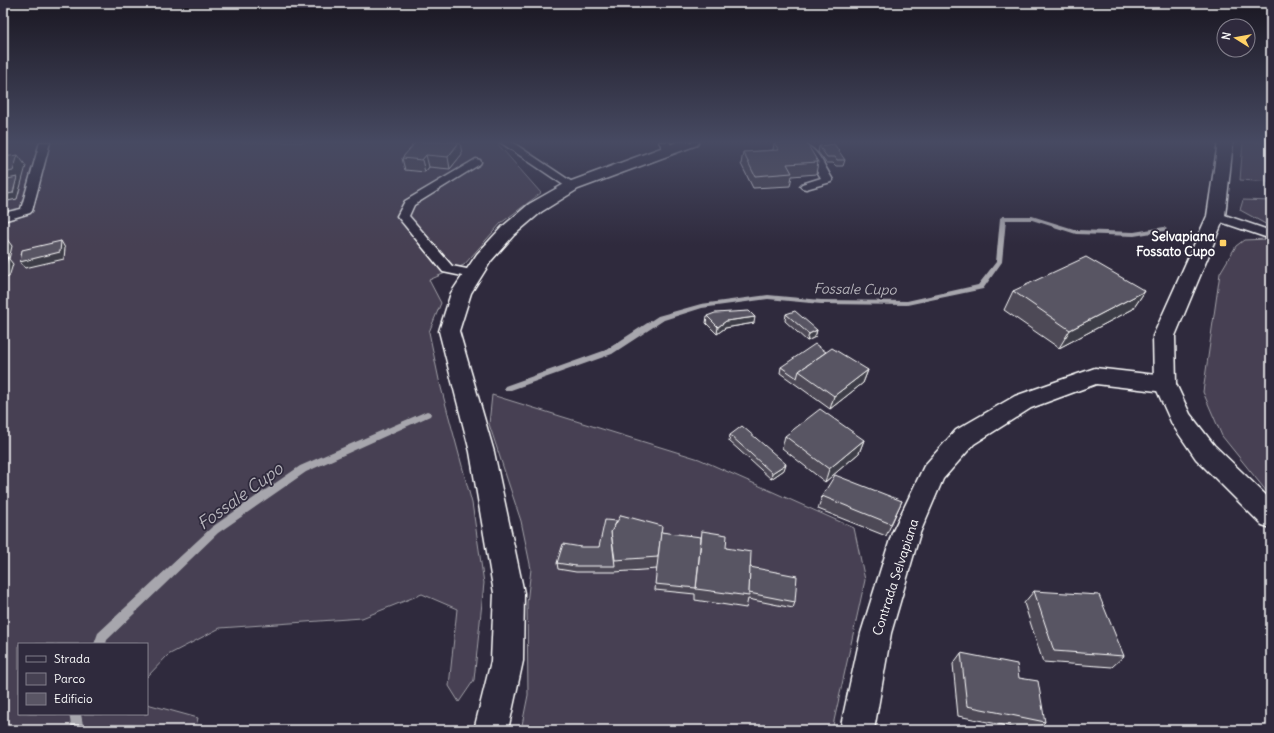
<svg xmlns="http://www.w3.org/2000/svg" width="1274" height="733" font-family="Delius,sans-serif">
  <rect width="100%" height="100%" fill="#2f2a3d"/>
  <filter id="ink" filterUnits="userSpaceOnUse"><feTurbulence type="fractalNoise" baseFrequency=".025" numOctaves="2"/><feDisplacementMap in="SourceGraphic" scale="8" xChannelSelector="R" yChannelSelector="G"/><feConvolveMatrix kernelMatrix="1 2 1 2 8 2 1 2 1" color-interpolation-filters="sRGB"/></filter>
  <g filter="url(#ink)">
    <g fill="#464152" stroke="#a2a0a8">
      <polygon points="3,142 496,142 541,193 501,223 464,265 429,280 441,303 429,332 439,380 472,503 484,583 474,680 459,702 449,686 457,609 422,594 362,618 220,628 168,655 147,677 147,644 19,644 19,714 147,714 147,704 198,718 195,730 3,730"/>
      <polygon points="1243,142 1271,142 1271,182 1240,180"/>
      <polygon points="1243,200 1271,201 1271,227 1240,210"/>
      <polygon points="1267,239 1271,240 1271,497 1222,436 1203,392 1220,273 1236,246 1244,240"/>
      <polygon points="492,395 699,459 854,528 865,580 832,730 521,730 528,695 527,603 531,569 521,521 489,424"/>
    </g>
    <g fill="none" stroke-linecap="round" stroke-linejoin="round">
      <g fill="#a7a6ad" fill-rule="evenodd">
        <polygon points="1003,216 1032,216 1077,230 1134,232 1164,227 1167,229 1164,231 1134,236 1076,234 1032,220 1006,220 1002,262 983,289 907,305 821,304 768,299 702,308 664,320 612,354 511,390 505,390 504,388 505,386 606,350 658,316 701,304 768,295 821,300 907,301 978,285 996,262 1000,218"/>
        <polygon points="427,411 430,412 431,414 430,416 306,472 218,533 107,640 106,644 94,644 98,633 212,527 300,466"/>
        <polygon points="69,714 81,714 84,730 72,730"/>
      </g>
      <defs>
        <g id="service">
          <polygon points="40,142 50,142 32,211 30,213 3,221 3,213 21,209"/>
          <polygon points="500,142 512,142 578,186 572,189 568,188"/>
          <polygon points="659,142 669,142 674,150 673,152 665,152"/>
          <path d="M789,142C817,142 820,159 833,180L831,182L806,189L802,188L800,186L802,184L821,178L807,154Z"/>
          <polygon points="476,159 480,160 481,162 480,164 414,205 409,216 452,266 477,271 479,274 477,277 472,278 443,272 397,216 405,201"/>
          <polygon points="1216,212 1271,231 1271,239 1212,219 1210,216"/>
        </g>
        <polygon id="minor" points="1095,368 1165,376 1173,378 1176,384 1173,390 1165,392 1096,384 1031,408 974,444 943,479 920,533 891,633 874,730 840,730 861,633 892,533 924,466 956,430 1015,396"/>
        <g id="secondary">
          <polygon points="677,142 699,142 697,145 578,189 541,212 514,235 491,261 471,293 459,331 494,452 524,593 523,661 508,730 474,730 491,661 494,593 470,452 439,331 451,293 477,254 502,227 529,204 566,183"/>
          <polygon points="1218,142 1233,142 1225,216 1175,336 1176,384 1190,414 1214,445 1271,500 1271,528 1262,525 1196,459 1172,424 1154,384 1153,336 1207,216"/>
        </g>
      </defs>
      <use href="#service" stroke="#fff" stroke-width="3"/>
      <use href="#minor" stroke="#fff" stroke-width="3"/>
      <use href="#secondary" stroke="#fff" stroke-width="3"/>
      <use href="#service" fill="#2f2a3d" fill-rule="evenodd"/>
      <use href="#minor" fill="#2f2a3d" fill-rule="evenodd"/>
      <use href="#secondary" fill="#2f2a3d" fill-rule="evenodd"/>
    </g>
    <g fill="#4d4956" stroke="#fff">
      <polygon points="774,143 818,162 816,174 792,176 790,186 753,188 741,164 743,152 773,150"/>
      <polygon points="411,145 462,154 450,169 429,167 425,172 405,170 402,158 412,147"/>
      <polygon points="819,146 845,160 843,166 836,166 833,163 826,163 818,152"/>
      <polygon points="1013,291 1145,291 1133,309 1059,348 1004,310"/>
      <polygon points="786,314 817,330 815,337 807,341 785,321"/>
      <polygon points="707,316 754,323 725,328 717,334 706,323"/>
      <polygon points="781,367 868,370 863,383 830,409 780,373"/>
      <polygon points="730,435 784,470 771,479 729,441"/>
      <polygon points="785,436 864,440 859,453 825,482 782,448"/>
      <polygon points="822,496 902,501 886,536 818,509"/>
      <polygon points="661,532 726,548 795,602 793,608 748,599 746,608 695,600 695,594 655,590 657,569 615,572 576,572 558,569 557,563 599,547"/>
      <polygon points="1034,591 1124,656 1112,667 1043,662 1024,603"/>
      <polygon points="961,653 1045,722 1036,730 1027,730 958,716 953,664"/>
    </g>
    <g fill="#3e3c46" stroke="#fff">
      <polygon points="460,142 462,154 450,169 448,157"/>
      <polygon points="18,155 26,166 17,199 3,202 3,173"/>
      <polygon points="426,155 429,167 425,172 422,160"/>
      <polygon points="3,234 12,246 9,259 13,264 9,277 3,278"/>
      <polygon points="61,241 65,248 64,259 25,268 20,262"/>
      <polygon points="1145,291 1133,309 1059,348 1070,330"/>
      <polygon points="755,317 754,323 725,328 717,334 718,327 726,321"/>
      <polygon points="817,330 815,337 807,341 809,334"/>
      <polygon points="868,370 863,383 830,409 834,396"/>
      <polygon points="864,440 859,453 825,482 829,469"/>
      <polygon points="786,464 784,470 771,479 772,473"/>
    </g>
    <g fill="#595564" stroke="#fff">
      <polygon points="414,142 416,142 413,146 411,145"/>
      <polygon points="416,142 459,142 448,157 426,155 422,160 402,158"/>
      <polygon points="783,142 806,142 818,162 787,164 792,173 755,176 743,152 779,150 774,143"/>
      <polygon points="834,144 845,160 837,160 835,157 827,157 819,146"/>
      <polygon points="18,155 13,171 3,173 3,157"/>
      <polygon points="17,177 13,193 3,195 3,180"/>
      <polygon points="61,241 60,252 20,262 22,250"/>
      <polygon points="8,257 4,270 3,271 3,258"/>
      <polygon points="1086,257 1145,291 1070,330 1013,291"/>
      <polygon points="749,311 755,317 726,321 718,327 707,316 715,313"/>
      <polygon points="795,311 817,330 809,334 786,314"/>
      <polygon points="815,344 826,352 799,371 797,378 781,367"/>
      <polygon points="832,348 868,370 834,396 799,371"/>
      <polygon points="820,409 864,440 829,469 785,436"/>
      <polygon points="742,426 786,464 772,473 730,435"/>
      <polygon points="835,475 902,501 891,524 822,496"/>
      <polygon points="621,515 662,526 658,557 615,560 611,532"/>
      <polygon points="605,520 617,521 611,532 615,566 576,566 557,563 563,544 581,547 599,547"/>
      <polygon points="702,531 727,535 726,548 751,552 749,596 696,589"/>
      <polygon points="661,532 701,537 696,588 655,584"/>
      <polygon points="750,567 797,576 795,602 749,593"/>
      <polygon points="1034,591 1099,595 1124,656 1054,651"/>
      <polygon points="961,653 1017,664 1019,678 1038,681 1045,722 967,706"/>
      <polygon points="301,729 332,729 333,730 301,730"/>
    </g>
  </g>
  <linearGradient id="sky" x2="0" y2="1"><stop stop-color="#1a1722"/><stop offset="0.58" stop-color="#474a62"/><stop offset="1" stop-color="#474a62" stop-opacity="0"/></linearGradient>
  <rect width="1274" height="245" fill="url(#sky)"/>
  <rect fill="#ffd166" stroke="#2f2a3d" stroke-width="1.5" x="1219" y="239" width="8" height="8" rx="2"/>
  <g text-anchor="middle" stroke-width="3.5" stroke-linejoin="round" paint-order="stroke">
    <g font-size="13" font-weight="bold" fill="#fff" stroke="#2f2a3d" text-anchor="end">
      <text x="1215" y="241">Selvapiana<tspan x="1215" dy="15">Fossato Cupo</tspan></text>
    </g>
    <g font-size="13" fill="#fff" stroke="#2f2a3d">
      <text transform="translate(895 577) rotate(-72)" y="5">Contrada Selvapiana</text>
    </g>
    <g font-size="14" font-style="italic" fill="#b6b4bb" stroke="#2f2a3d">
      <text transform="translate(855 289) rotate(1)" y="5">Fossale Cupo</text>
    </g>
    <g font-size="17" font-style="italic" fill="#b6b4bb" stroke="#2f2a3d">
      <text transform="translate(240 496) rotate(-36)" y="6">Fossale Cupo</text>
    </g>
  </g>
  <rect width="1274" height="733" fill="none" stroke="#2f2a3d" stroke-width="16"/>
  <rect x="8" y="8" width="1258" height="717" fill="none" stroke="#fff" stroke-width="1.5" filter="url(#ink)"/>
  <rect x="18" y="643" width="130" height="72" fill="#2f2a3d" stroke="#827f8b"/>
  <rect x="26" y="656" width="20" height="6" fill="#2f2a3d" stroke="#827f8b"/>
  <text x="54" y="663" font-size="12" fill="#ffffff">Strada</text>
  <rect x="26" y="673" width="20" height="12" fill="#464152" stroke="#827f8b"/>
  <text x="54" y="683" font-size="12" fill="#ffffff">Parco</text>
  <rect x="26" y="693" width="20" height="12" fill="#595564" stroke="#827f8b"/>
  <text x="54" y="703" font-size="12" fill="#ffffff">Edificio</text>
  <g transform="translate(1236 38) rotate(281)"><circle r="19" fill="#2f2a3d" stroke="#827f8b"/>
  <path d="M0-3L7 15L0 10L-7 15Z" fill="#ffd166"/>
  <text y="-6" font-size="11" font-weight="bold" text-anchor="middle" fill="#ffffff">N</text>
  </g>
</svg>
